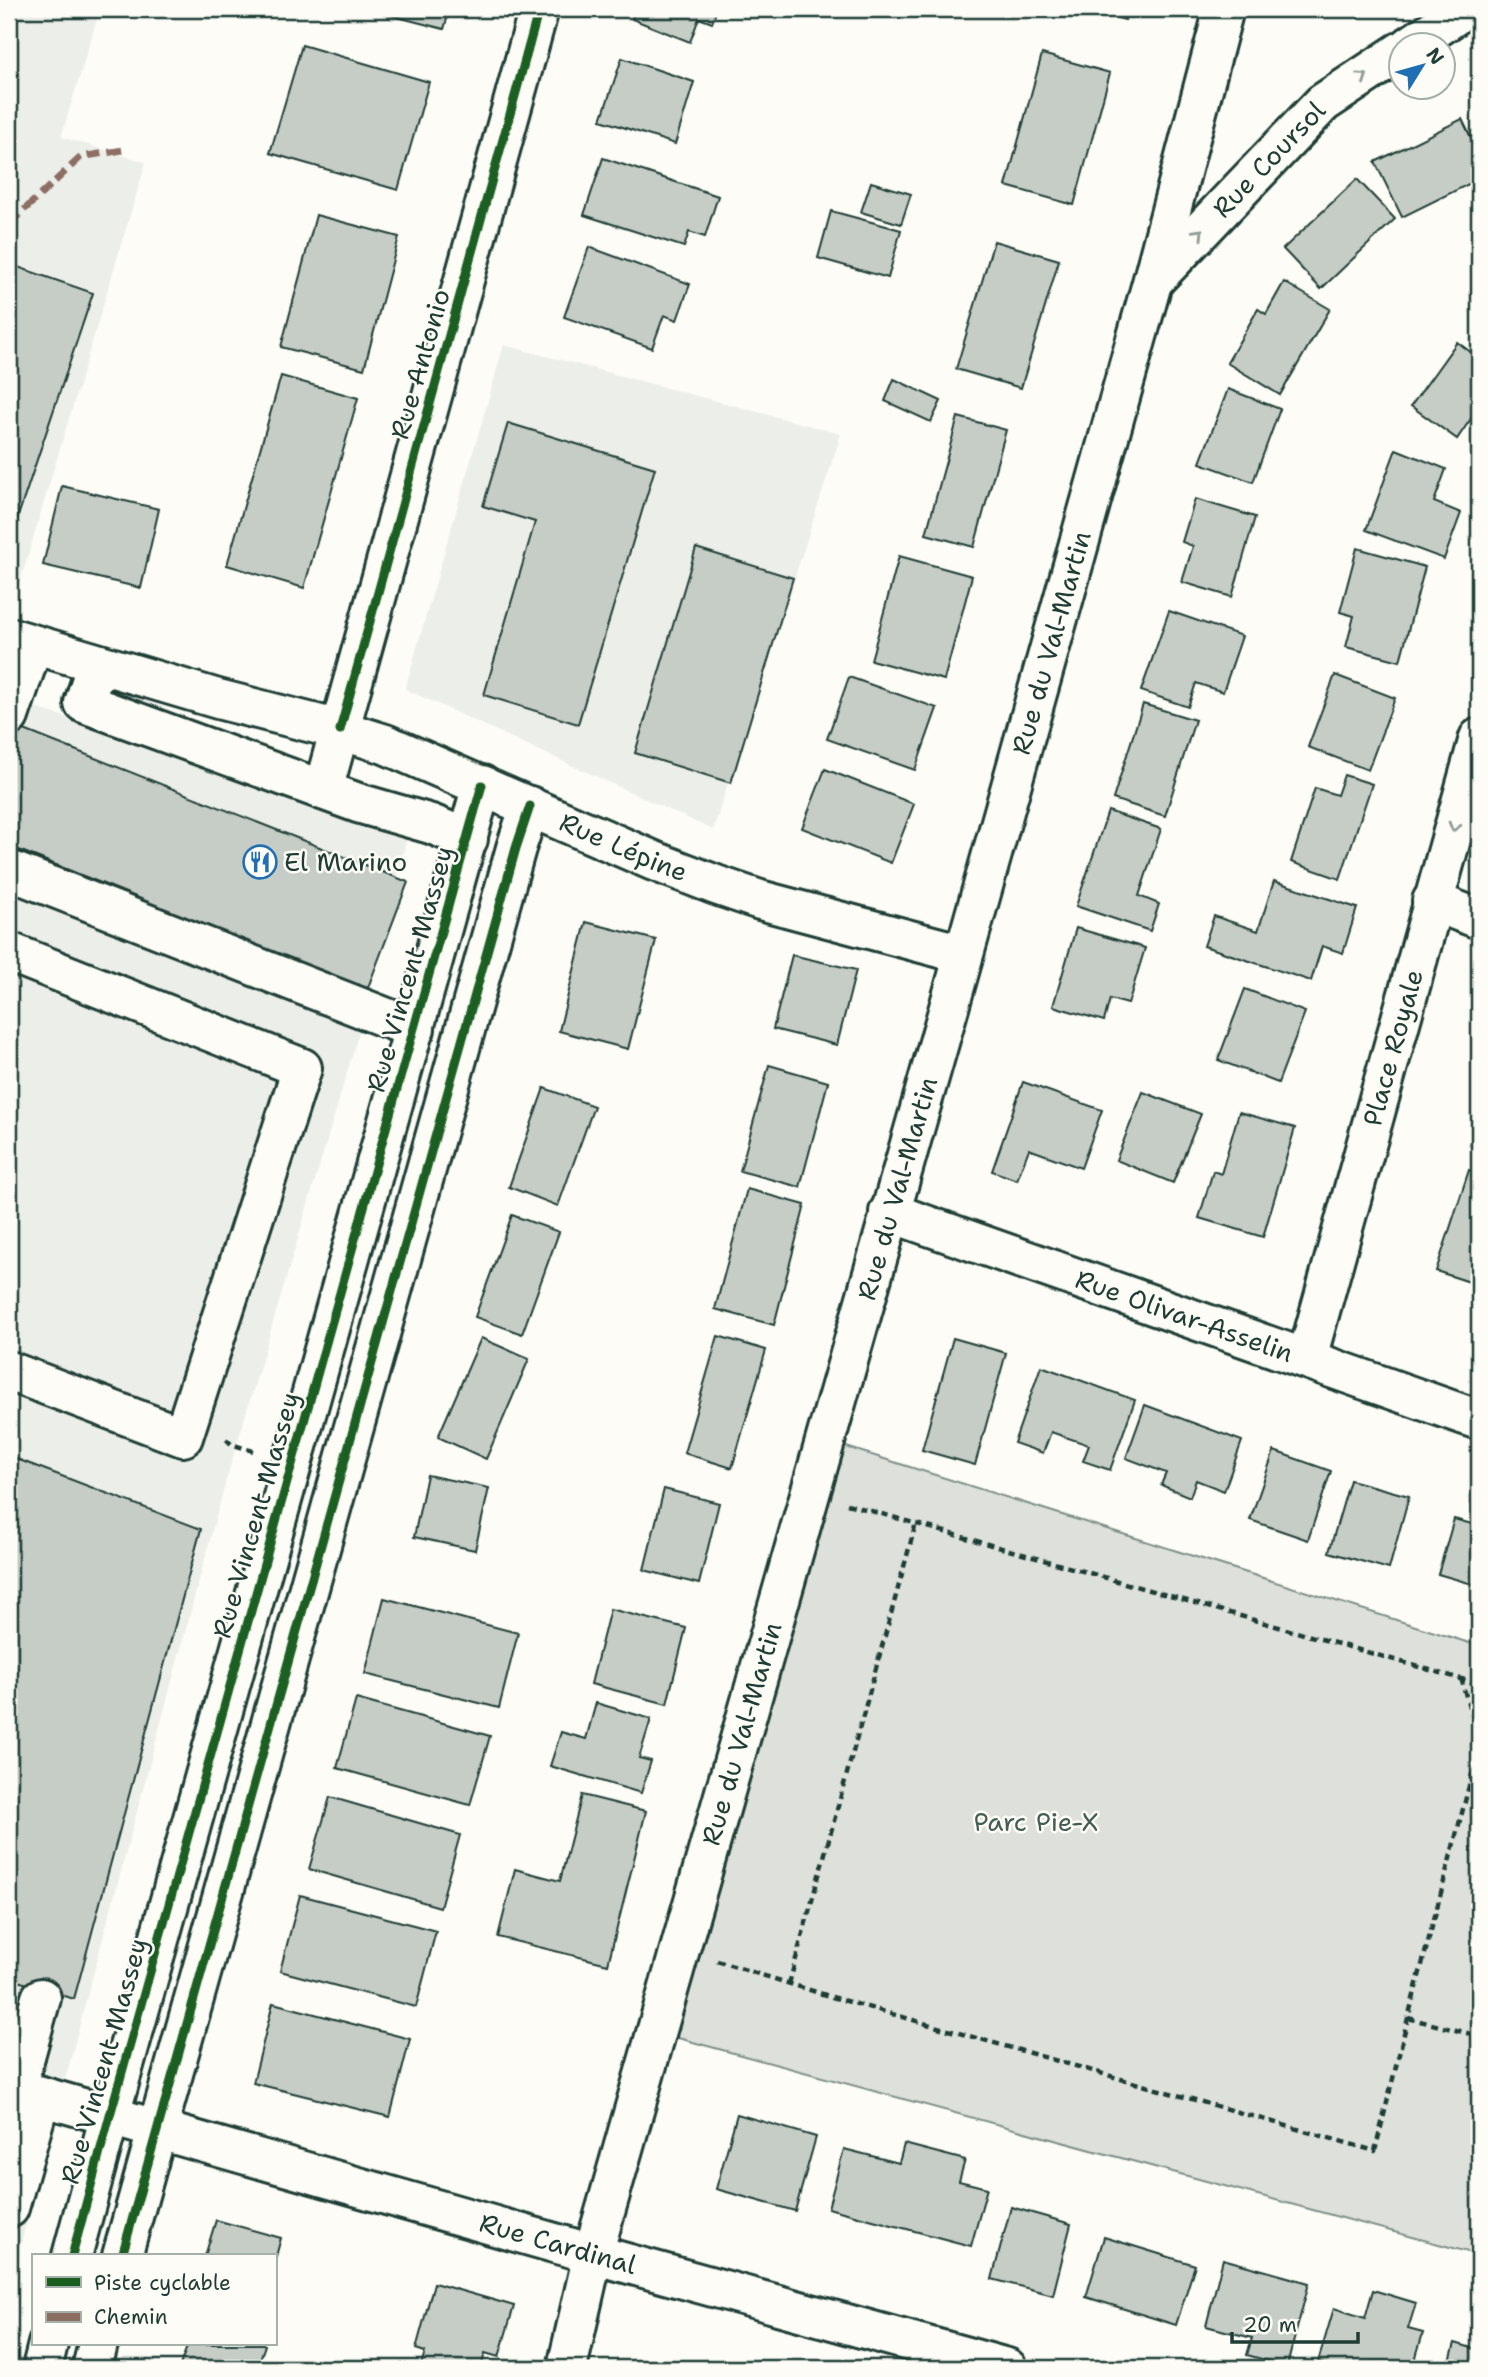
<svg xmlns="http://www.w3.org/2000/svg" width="1488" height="2377" font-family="'Shantell Sans',sans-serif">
  <rect width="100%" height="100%" fill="#fdfcf7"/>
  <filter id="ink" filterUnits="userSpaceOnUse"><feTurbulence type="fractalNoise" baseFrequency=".0143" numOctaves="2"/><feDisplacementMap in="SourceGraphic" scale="14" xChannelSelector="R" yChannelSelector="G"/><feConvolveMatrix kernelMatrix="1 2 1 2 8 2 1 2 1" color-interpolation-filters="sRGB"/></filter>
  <g filter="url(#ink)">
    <g fill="#eceee9">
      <polygon points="9,9 100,9 61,137 146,162 19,585 9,596"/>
      <polygon points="504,345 841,434 713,830 405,689"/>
      <polygon points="9,700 411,821 362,1022 223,1491 9,2288"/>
    </g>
    <polygon fill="#dde0db" stroke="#7e8e88" stroke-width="2" points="824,1440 1479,1646 1479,2255 656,2032"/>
    <g fill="#c6cdc7" stroke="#1f3d34" stroke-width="2">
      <polygon points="366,9 450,9 444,29"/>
      <polygon points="636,9 717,9 712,23 699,18 690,42 632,19"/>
      <polygon points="1086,9 1128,9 1125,20"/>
      <polygon points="302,45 429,82 398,190 270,153"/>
      <polygon points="1042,54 1110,73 1074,205 1006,186"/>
      <polygon points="622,58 694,82 675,144 601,120"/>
      <polygon points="1462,119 1479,154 1479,179 1402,217 1375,162"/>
      <polygon points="603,158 718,196 705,237 689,232 684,247 584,215"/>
      <polygon points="1357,179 1395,219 1321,289 1283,249"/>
      <polygon points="871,182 911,194 901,224 861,212"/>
      <polygon points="831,211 901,230 888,278 818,258"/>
      <polygon points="316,215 399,237 364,369 281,347"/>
      <polygon points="994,241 1059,260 1021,388 956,369"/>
      <polygon points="589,247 690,284 677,320 664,315 652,348 564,317"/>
      <polygon points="9,264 93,293 9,543"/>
      <polygon points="1284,282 1330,309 1280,395 1227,363 1258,309 1266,314"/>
      <polygon points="1457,342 1479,358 1479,407 1457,439 1411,406"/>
      <polygon points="281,376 358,398 304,588 227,565"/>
      <polygon points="894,379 941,401 931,422 885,401"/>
      <polygon points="1228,389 1280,409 1253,482 1200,463"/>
      <polygon points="958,417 1006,430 974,547 926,534"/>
      <polygon points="508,423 655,468 578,724 484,695 535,522 483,506"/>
      <polygon points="1396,449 1446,469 1434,502 1461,513 1444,559 1366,530"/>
      <polygon points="62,486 159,509 141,588 43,565"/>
      <polygon points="1195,499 1255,517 1232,597 1182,582 1193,546 1182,542"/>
      <polygon points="696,548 793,578 731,783 635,753"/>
      <polygon points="1357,548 1425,567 1400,661 1346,647 1354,616 1340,612"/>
      <polygon points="899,556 972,576 944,680 871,660"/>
      <polygon points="1169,611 1242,636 1223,692 1196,683 1188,707 1141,691"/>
      <polygon points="1335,675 1395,698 1368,770 1308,747"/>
      <polygon points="849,677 937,708 915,770 827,739"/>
      <polygon points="1143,704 1195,720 1165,816 1113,799"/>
      <polygon points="9,724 408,882 367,990 9,846"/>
      <polygon points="825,769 914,804 891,863 802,828"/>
      <polygon points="1344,775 1372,784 1340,879 1291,862 1315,788 1337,795"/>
      <polygon points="1108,811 1161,829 1139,896 1159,904 1150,931 1076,906"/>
      <polygon points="1274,881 1357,908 1343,953 1322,946 1311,981 1204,946 1214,916 1258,931"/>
      <polygon points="586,922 656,940 628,1049 559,1031"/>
      <polygon points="1076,928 1145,948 1128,1004 1110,999 1104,1021 1053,1006"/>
      <polygon points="792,955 856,970 837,1045 773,1029"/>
      <polygon points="1245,989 1305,1012 1278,1083 1218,1060"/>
      <polygon points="769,1065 828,1082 800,1187 740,1171"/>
      <polygon points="1023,1082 1102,1110 1081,1168 1029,1149 1017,1180 992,1171"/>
      <polygon points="544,1088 594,1106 558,1206 509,1187"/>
      <polygon points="1143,1092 1201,1114 1173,1183 1116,1160"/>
      <polygon points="1239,1112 1295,1128 1263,1237 1199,1218 1213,1171 1221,1174"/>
      <polygon points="1479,1118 1479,1148 1470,1145"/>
      <polygon points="1469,1170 1479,1173 1479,1285 1436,1271"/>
      <polygon points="747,1189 805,1205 774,1325 715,1309"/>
      <polygon points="512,1215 559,1232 522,1334 475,1317"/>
      <polygon points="718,1336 766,1350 732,1468 684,1453"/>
      <polygon points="481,1338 529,1359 486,1459 438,1437"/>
      <polygon points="953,1338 1006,1353 975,1465 922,1450"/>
      <polygon points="1041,1366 1135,1400 1110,1470 1083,1461 1089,1445 1051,1432 1043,1453 1014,1443"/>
      <polygon points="1145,1405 1242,1441 1224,1491 1196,1480 1190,1497 1161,1485 1166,1473 1126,1458"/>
      <polygon points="1274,1451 1331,1471 1308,1540 1250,1520"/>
      <polygon points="9,1456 201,1529 74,1999 18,1981 9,2018"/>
      <polygon points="427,1475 489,1488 475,1550 414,1537"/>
      <polygon points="1350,1480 1409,1496 1389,1569 1329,1552"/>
      <polygon points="664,1489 719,1503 699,1584 644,1570"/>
      <polygon points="1454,1519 1479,1526 1479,1586 1438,1574"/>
      <polygon points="384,1598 518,1633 499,1708 365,1674"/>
      <polygon points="610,1609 686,1628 667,1704 591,1684"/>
      <polygon points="356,1699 490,1736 470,1805 337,1768"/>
      <polygon points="596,1703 651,1719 639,1758 651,1761 641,1793 550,1766 561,1732 586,1739"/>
      <polygon points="582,1795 646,1811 608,1964 498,1937 515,1869 560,1881"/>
      <polygon points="330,1797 460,1835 440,1907 309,1869"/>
      <polygon points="300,1895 436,1931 416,2007 280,1971"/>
      <polygon points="273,2003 410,2039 390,2117 253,2083"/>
      <polygon points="737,2114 816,2137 795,2211 716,2189"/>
      <polygon points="904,2144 965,2160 959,2181 987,2188 971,2246 828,2208 844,2149 899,2163"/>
      <polygon points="1011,2207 1071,2224 1053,2295 992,2279"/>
      <polygon points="216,2220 281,2238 275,2260 275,2256 205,2256"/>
      <polygon points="1104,2237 1195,2265 1176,2325 1086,2297"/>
      <polygon points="1223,2259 1309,2283 1287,2366 1247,2355 1252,2338 1206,2326"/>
      <polygon points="434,2283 514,2306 499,2357 485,2353 481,2368 420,2368 425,2352 416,2349"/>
      <polygon points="1373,2290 1416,2303 1408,2329 1423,2333 1413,2367 1402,2363 1400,2368 1327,2368 1328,2365 1318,2362 1334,2308 1365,2318"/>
      <polygon points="1455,2343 1479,2350 1479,2368 1448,2368"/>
      <polygon points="188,2344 263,2344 265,2345 257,2368 179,2368"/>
    </g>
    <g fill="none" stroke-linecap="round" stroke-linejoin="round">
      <defs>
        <g id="minor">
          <polyline points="1410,46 1454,16 1451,9"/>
          <path id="s1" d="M1153,281L1323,103L1400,52"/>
          <path id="s2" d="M9,637L218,699L340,730L385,744L654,861L716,885L760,900L963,954"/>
          <polyline points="97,664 84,703 358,803 431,824 468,839"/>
          <polyline points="9,716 33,645"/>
          <polyline points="323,790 539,9"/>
          <polyline points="9,870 415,1029"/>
          <polyline points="1432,901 1479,919"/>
          <polyline points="9,952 302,1068 183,1437 9,1371"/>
          <path id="s3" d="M889,1212L1479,1420"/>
          <path id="s4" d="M1307,1358L1479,738"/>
          <path id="s5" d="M41,1998L16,2089L593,2254L1007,2368"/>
          <polyline points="9,2208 41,2096"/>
          <polyline points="72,2256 110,2115 482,785"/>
          <polyline points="122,2256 516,848 530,806"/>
          <polyline points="42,2368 48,2344"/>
          <polyline points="92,2368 98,2344"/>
          <path id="s6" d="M567,2368L593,2254L950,1004L1152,283L1224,9"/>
        </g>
      </defs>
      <use href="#minor" stroke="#1f3d34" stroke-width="44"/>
      <g stroke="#1f3d34" stroke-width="4.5" stroke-dasharray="7 5" stroke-linecap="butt">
        <polyline points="226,1439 231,1444 253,1451"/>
        <polyline points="847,1504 1479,1684"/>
        <polyline points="1461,1678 1479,1743"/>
        <polyline points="717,1961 832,1997 1375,2151 1408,2018 1479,1748"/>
        <polyline points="789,1984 916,1523"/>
        <polyline points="1408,2018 1479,2036"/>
      </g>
      <use href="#minor" stroke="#fdfcf7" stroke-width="38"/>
      <polyline stroke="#8d6e63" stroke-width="7" stroke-dasharray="14 7" stroke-linecap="butt" points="9,224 81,157 123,150"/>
      <defs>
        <g id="cycleway">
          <polyline points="340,730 539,9"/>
          <polyline points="72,2256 110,2115 482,785"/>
          <polyline points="122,2256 516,848 530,806"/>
        </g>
      </defs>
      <use href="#cycleway" stroke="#fdfcf7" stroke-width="13"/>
      <use href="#cycleway" stroke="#1b5e20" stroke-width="9"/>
    </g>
    <defs><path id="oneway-chevron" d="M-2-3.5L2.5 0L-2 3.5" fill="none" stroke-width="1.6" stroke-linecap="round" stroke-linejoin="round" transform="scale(1.75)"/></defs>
    <g stroke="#8e9c96">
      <use href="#oneway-chevron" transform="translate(1363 77) rotate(-34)"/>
      <use href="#oneway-chevron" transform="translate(1199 233) rotate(-46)"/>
      <use href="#oneway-chevron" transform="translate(1454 827) rotate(106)"/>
    </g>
  </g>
  <defs>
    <symbol id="restaurant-ring" viewBox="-11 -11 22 22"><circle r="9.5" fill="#fdfcf7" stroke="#1f6fb2" stroke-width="1.5"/><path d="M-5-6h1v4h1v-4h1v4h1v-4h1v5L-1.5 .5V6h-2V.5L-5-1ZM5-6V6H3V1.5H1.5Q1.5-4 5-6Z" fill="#1f6fb2"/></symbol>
  </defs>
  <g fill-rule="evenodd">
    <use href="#restaurant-ring" x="241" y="843" width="38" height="38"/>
  </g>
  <g text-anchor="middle" stroke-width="5" stroke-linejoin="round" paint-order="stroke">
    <g font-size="26" fill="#1f3d34" stroke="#fdfcf7">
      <text dy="9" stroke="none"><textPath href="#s1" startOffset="168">Rue Coursol</textPath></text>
      <text transform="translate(420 364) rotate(-74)" y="9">Rue Antonio</text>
      <text dy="9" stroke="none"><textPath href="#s6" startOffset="1792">Rue du Val-Martin</textPath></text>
      <text dy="9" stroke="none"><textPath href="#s2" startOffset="651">Rue Lépine</textPath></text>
      <text transform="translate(410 969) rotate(-74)" y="9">Rue Vincent Massey</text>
      <text dy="9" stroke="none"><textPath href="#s4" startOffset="322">Place Royale</textPath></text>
      <text dy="9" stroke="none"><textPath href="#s6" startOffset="1225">Rue du Val-Martin</textPath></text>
      <text dy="9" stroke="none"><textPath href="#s3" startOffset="313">Rue Olivar-Asselin</textPath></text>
      <text transform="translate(256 1515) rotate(-74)" y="9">Rue Vincent Massey</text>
      <text dy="9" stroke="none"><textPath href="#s6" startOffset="658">Rue du Val-Martin</textPath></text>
      <text transform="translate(104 2061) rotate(-74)" y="9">Rue Vincent Massey</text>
      <text dy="9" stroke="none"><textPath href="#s5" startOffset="658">Rue Cardinal</textPath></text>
    </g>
    <g font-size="26" fill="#1f3d34" stroke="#fdfcf7" text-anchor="start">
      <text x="284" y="871">El Marino</text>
    </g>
    <g font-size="26" fill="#455e55" stroke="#fdfcf7">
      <text x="1036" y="1831">Parc Pie-X</text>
    </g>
  </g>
  <rect width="1488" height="2377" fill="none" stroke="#fdfcf7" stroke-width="35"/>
  <rect x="18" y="18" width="1453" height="2342" fill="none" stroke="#1f3d34" stroke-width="2.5" filter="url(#ink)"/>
  <rect x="32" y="2254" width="245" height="91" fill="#fdfcf7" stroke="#a4b0a9" stroke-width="2"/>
  <rect x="46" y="2277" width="35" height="10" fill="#1b5e20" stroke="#a4b0a9" stroke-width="2"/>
  <text x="94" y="2290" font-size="21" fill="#1f3d34">Piste cyclable</text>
  <rect x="46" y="2312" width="35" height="10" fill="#8d6e63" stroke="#a4b0a9" stroke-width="2"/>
  <text x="94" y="2324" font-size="21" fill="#1f3d34">Chemin</text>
  <g transform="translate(1422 66) rotate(53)"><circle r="33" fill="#fdfcf7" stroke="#a4b0a9" stroke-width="2"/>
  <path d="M0-5L12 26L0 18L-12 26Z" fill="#1f6fb2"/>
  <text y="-10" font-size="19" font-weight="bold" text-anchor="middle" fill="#1f3d34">N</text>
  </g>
  <path d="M1232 2332v10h126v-10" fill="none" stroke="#1f3d34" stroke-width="3.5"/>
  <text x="1243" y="2332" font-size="21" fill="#1f3d34" stroke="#fdfcf7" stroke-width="5" paint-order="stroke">20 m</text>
</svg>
